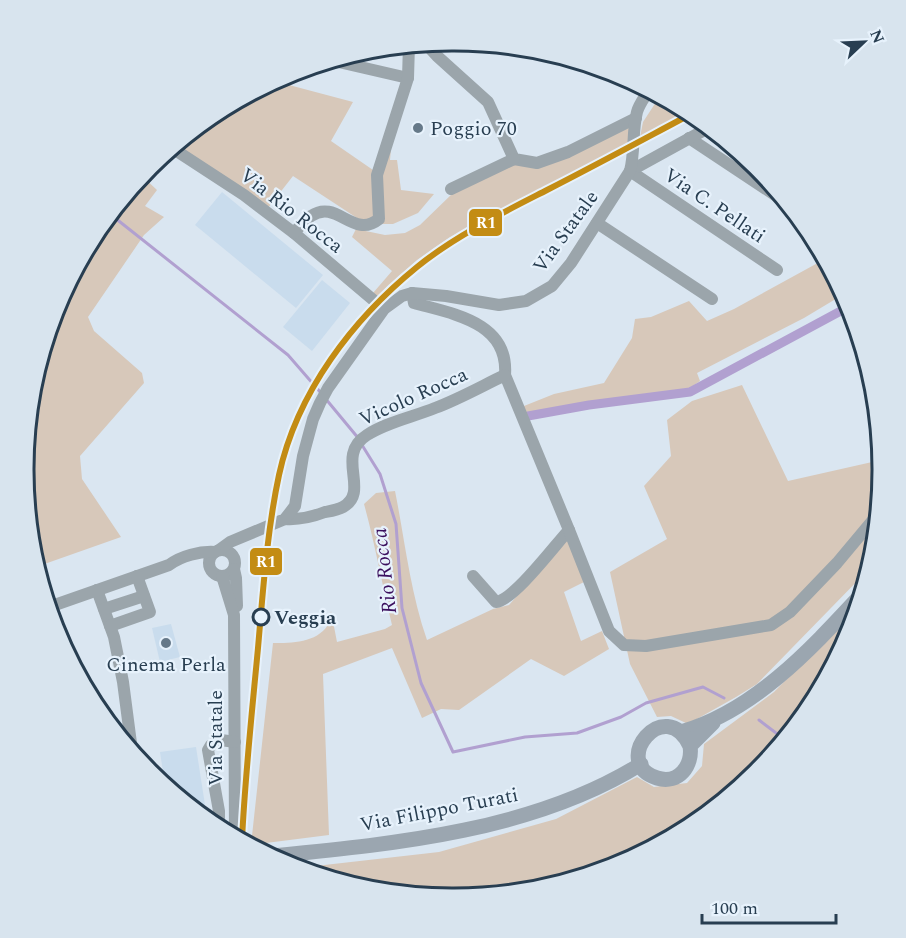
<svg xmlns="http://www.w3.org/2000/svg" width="906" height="938" font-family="Spectral,serif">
  <rect width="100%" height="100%" fill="#dae6f1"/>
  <g fill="#c9dced">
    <polygon points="222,192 323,275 296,308 195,225"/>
    <polygon points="322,280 350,303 312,351 283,327"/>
    <polygon points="171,624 180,657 160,662 152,628"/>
    <polygon points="196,747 205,805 192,807 165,785 160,752"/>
  </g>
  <g fill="#d7c8ba">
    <polygon points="274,81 353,102 331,141 373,170 391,149 390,160 397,160 401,190 434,194 418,213 393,224 382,224 360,220 293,176 268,208 176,144 215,112"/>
    <polygon points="660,96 689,111 640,137 643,122"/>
    <polygon points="630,125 629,143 450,237 417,260 377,296 373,293 392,271 352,237 356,229 385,235 405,233 420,225 454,192 514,164 536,168"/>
    <polygon points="142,176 157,190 145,206 164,217 144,235 88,317 94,331 142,373 144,383 80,456 82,479 121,537 36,567 32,552 24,469 32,385 57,305 96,230"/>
    <polygon points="825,259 844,294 804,318 697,373 700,381 687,390 525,413 524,406 554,394 604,383 632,338 635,319 651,317 689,301 707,321 734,309"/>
    <polygon points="742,385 788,481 881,460 882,469 874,553 868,570 757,684 736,697 688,724 671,716 657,717 630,664 610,572 667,539 644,486 671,456 667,420 692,401"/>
    <path d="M395,491C405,541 410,591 427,640L493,609L509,605L568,538L584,582L564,592L581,641L602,631L609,649L564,676L531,659L459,710L441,709L422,718L392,648L323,674L329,835L251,845L273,643C292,643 316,643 328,625C330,622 330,615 331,611L337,642L385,629L392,625C382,584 375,544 364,504L376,493Z"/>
    <polygon points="858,606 849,633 810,708 756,773 691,826 617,865 536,890 453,898 369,890 298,868 439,852 556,819 637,777 654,787 687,783 702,766 704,744 774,692"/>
  </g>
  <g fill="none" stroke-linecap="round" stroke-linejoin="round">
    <g stroke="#b1a0d0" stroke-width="3">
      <polyline points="110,214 288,355 321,393"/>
      <polyline points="325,398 359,439"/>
      <polyline points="362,445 380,474 396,524 402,608 421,683 453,752 525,737 577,733 621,717 646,703 703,687 724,698"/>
      <polyline points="759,720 784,739"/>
    </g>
    <polyline stroke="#b1a0d0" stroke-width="9" points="528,416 589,405 690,392 850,306"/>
    <g stroke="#9ba5ab" stroke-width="12">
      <polyline points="425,43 437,56 488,102 514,159 537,163 568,152 636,118"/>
      <polyline points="330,60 408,78"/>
      <polyline points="689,138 787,203"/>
      <polyline points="172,148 244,195 294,233 384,309"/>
      <polyline points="630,171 777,270"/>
      <polyline points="630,171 710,127"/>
      <polyline points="451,189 514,159"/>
      <polyline points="597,223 712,299"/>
      <path d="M294,233C299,227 305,220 311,216C337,198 353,240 379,219L377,175L408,78L409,44"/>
      <path d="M412,293L414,303C453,314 509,322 505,375L569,530C555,545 514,600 496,602L473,576"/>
      <path d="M285,519C299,520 312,517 325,512C331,511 338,510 343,507C371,491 334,456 367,435C387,422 413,417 435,408C459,399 482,386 505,375"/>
      <polyline points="569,530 609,631 624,645 646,646 771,625 790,612 837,563 878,514"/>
      <circle cx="222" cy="563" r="13"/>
      <path d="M219,550L230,542L285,519L295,506L303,456L313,419L320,403L328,388L384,309L402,296L412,293L446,296L499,305L526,301L552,286L571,263L630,171C635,152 632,131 637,112C639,104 645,97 649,90"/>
      <polyline points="234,569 236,578 237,606"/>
      <polyline points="222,576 234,615 235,837"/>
      <polyline points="97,590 114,637 123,682 132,751"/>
      <path d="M49,607L169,565C181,556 200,551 215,552"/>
      <polyline points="104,609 144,596"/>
      <polyline points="110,626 150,612 137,576"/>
      <polyline points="213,824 219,819 219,811 208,750 211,745 221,740 235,742"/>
    </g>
    <g stroke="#9ba6b0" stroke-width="15">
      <path d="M681,732C754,711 810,650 861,595"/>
      <path d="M690,746C665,693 609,763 657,778C679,785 693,765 690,746L713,723"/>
      <path d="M271,856C394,844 534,831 641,764"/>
    </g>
    <defs>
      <path id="rail-1" d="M242,840C245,776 252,712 258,648C263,591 267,531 279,475C297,392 353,319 417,267C455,236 504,212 547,190C596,165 644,139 693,113"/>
    </defs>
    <use href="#rail-1" stroke="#e7f2fc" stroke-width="10"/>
    <use href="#rail-1" stroke="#c38c14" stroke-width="6"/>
  </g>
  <g fill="#667989" stroke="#e7f2fc" stroke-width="2">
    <circle cx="418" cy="128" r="6"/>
    <circle cx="166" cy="643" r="6"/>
  </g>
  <circle fill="#e7f2fc" stroke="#283e51" stroke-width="3" cx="261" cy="617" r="8"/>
  <g text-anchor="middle" stroke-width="4.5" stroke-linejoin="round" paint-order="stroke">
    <g font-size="20" fill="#283e51" stroke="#e7f2fc" text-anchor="start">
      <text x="430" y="135">Poggio 70</text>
      <text x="166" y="671" text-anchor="middle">Cinema Perla</text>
    </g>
    <g font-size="20" fill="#283e51" stroke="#e7f2fc">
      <text transform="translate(715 205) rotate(34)" y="7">Via C. Pellati</text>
      <text transform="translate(292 210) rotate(38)" y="7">Via Rio Rocca</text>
      <text transform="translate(565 231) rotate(-54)" y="7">Via Statale</text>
      <text transform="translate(413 396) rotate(-24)" y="7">Vicolo Rocca</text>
      <text transform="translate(215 738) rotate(-90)" y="7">Via Statale</text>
      <text transform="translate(439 809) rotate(-11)" y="7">Via Filippo Turati</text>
    </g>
    <g font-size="20" font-weight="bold" fill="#283e51" stroke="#e7f2fc" text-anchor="start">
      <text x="274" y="624">Veggia</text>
    </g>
    <g font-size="21" font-style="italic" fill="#3b0f5d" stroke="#e7f2fc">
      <text transform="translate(384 571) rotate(-97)" y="7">Rio Rocca</text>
    </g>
  </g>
  <path d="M0 0H906V938H0ZM452 51H454A418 418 0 0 1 872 469V470A418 418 0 0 1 454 888H452A418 418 0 0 1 34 470V469A418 418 0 0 1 452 51Z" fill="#d8e4ee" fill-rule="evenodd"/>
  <path fill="none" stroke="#283e51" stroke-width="3" d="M452 51H454A418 418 0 0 1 872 469V470A418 418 0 0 1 454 888H452A418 418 0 0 1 34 470V469A418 418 0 0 1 452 51Z"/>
  <g stroke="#e7f2fc" stroke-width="2">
    <rect x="468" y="208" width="35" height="29" rx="6" fill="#c38c14"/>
    <rect x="249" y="547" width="34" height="29" rx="6" fill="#c38c14"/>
  </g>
  <g font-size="16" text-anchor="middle" font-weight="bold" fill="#fff">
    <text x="486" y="228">R1</text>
    <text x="266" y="567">R1</text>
  </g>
  <g transform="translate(864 42) rotate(67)" stroke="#e7f2fc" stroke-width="4.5" paint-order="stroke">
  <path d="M0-4.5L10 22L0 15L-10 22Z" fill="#283e51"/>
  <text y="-9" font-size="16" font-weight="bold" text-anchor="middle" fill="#283e51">N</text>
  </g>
  <path d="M702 914v9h134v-9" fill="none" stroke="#283e51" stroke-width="3"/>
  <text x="711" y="914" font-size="18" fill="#283e51" stroke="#e7f2fc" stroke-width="4.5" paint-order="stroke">100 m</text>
</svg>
